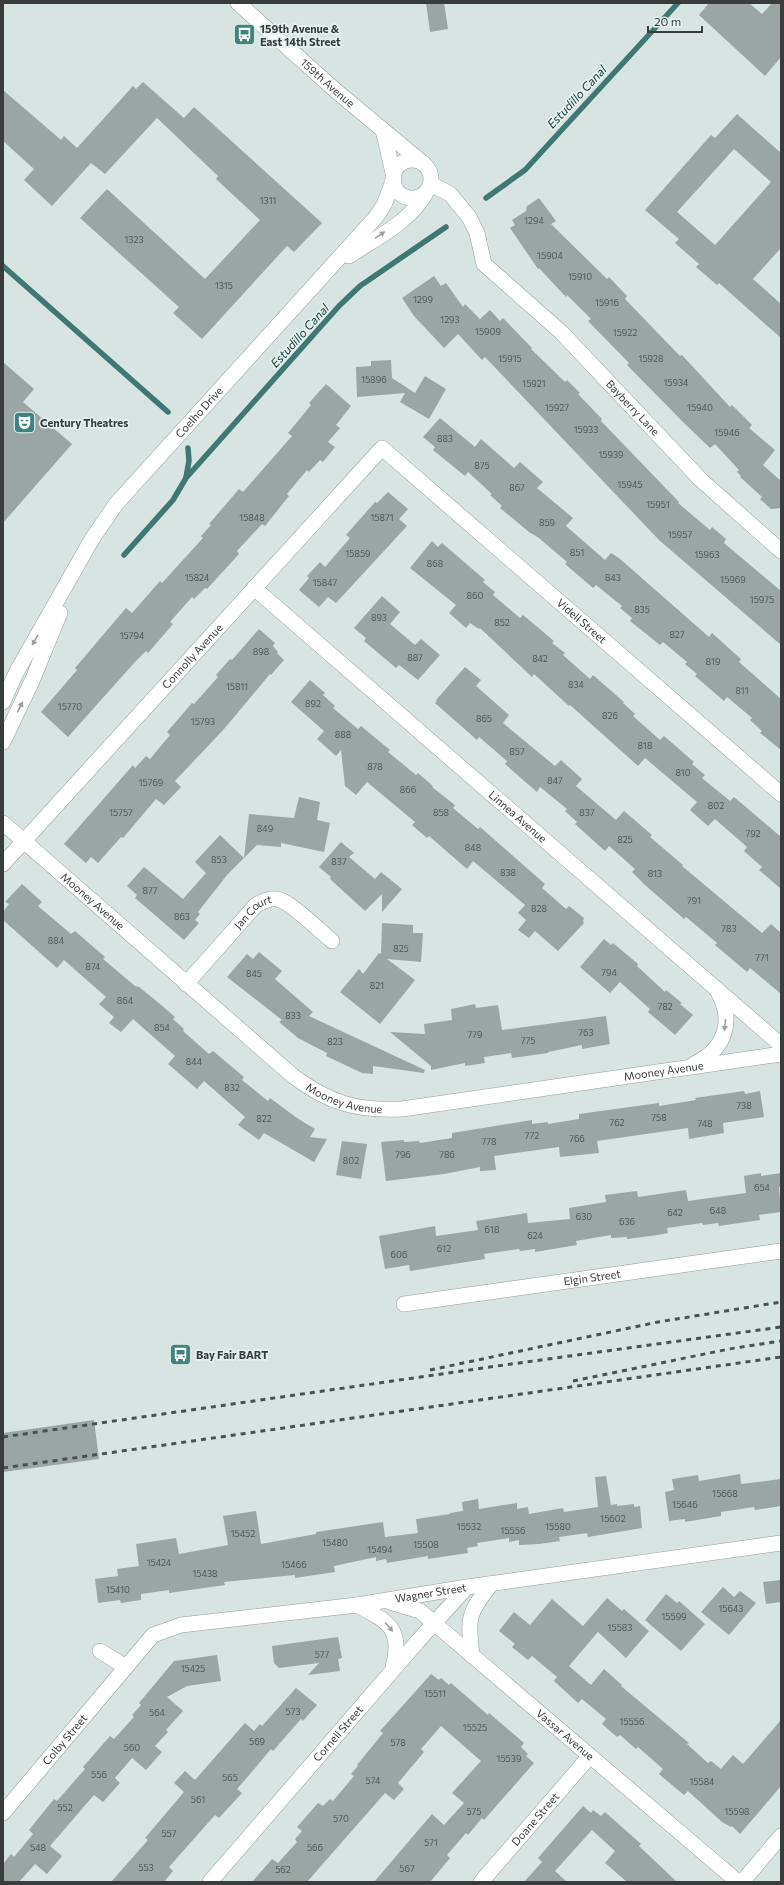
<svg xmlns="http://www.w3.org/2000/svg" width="784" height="1885" font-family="Commissioner,sans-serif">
  <rect width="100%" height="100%" fill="#d7e4e2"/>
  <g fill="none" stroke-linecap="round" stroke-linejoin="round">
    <g stroke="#3f7872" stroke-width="5.5">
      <polyline points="486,198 525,170 678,3"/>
      <polyline points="3,266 168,412"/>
      <polyline points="186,477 189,461 188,448"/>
      <polyline points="124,555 173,500 186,478 339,306 360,286 446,227"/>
    </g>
  </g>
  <g fill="#9ba6a4" fill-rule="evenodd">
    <polygon points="426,3 444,3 448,29 430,32"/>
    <polygon points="709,3 749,3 762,14 772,3 781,3 781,57 765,76 699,15"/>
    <polygon points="143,82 184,118 194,107 322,223 294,252 287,246 202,339 173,313 179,307 80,218 107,189 205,279 260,220 216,179 218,176 157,118 105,174 91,163 52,206 24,180 34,169 3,141 3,90 61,140 64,136 77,148 133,86 136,89"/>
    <path d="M737,114L781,153V248L753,279L781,304V338L719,283L717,285L696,267L699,264L675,243L679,239L645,210L711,135L715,138ZM734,149L771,182L715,245L677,212Z"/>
    <polygon points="539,198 556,221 551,224 607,279 609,277 627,296 625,299 680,356 682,355 730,407 732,405 752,425 749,428 775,450 763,465 781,481 781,508 771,509 760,499 762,497 740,477 741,476 737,472 739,470 715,444 710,448 684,423 627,365 629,363 588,321 591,319 567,295 566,297 539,268 538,269 510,228 515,225 512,220 526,211 527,206"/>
    <polygon points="434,276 441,286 446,283 463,307 465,304 480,319 490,310 500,321 503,318 532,348 531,349 565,382 567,380 580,393 578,394 602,419 601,421 679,502 678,503 710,530 712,527 726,539 724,543 781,591 781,645 659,540 485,357 482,360 458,334 444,348 414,316 402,298"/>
    <polygon points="391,360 392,378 415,393 425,376 446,389 429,419 400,402 405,393 357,397 356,367 371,366 371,361"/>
    <polygon points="3,362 34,389 23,402 72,444 3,523"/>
    <polygon points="326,384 351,406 336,425 340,428 328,442 335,447 323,462 320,460 309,472 307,470 287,494 289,496 265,526 262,524 237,551 239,554 207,589 205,588 194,599 192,597 170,622 173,624 148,653 146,651 135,662 68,737 41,712 77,670 75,668 126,608 132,613 160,581 162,583 203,538 201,536 211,525 209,524 239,489 243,492 292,436 288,433 311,405 309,403"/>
    <polygon points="440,418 475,447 481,439 514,468 520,462 543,482 537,488 573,518 566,526 605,560 611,553 619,558 709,637 712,633 741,659 739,662 781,699 781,750 760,733 762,731 750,720 752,718 727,697 724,701 695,676 697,674 685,664 687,662 663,642 660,645 630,621 632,618 620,608 622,606 596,585 593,588 565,564 567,562 539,538 529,532 500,508 502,506 490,495 492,494 468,472 465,476 433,450 435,447 423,437"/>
    <polygon points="388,492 408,509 399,519 407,526 336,603 328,597 319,607 299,590 309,578 307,576 320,562 325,567 350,538 346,535 375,502 377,503"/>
    <polygon points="432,541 438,547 442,543 485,580 483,582 495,592 493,595 520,618 523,615 554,641 552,643 565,653 563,655 590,679 593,675 624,702 623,703 635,714 633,716 660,740 664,736 694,762 692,764 705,775 702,778 730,801 734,797 781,837 781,889 759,870 762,867 744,851 747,847 715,819 708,826 690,810 697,802 645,758 638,766 570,705 569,706 534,674 532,677 480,628 479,629 470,623 466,628 449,613 456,605 410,568"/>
    <polygon points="382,596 400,612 390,624 415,645 421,639 440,655 418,680 399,665 396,668 364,641 366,638 354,628"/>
    <polygon points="259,629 275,643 273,646 278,652 277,653 284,660 271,675 270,674 224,729 175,781 181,787 164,805 156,799 123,838 121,837 98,863 91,857 86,863 64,844 133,765 135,768 146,756 150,759 170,735 167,732 192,703 194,704 218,677 216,675 230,659 232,660"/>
    <polygon points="465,667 481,680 476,686 509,715 503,723 555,766 561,760 582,779 576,786 616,820 624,811 652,835 650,837 683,865 682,866 762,933 771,924 781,933 781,994 750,968 747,972 715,945 717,943 686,917 684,919 645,885 632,872 635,869 609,846 605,851 575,824 577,822 565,811 567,809 540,787 537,792 505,764 507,761 479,737 477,740 435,703 437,701 436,700"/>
    <polygon points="310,680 325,693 323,695 335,706 333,708 358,729 361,726 390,750 388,752 416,775 418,773 433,786 432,787 455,805 453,808 478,829 480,827 545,884 542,888 566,909 569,906 584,918 583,921 584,923 558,951 535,931 529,938 518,930 526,920 518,913 525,905 473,861 467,869 429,836 427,838 412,825 415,822 367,782 356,795 345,786 341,750 336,756 317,739 324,731 291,702"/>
    <polygon points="299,797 320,802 317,820 330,823 324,852 281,843 281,847 257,845 244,858 249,814 294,818"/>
    <polygon points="220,835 244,858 227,875 198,912 200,914 195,920 199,923 184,940 135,898 137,895 127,886 144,867 183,899 206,873 195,862"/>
    <polygon points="341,842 354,853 349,857 375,879 381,872 402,889 382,912 382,894 365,911 330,879 331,877 319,867"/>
    <polygon points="22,884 42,902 38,906 71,934 75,931 105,957 103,959 135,986 139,987 160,1004 175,1017 173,1019 184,1029 183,1031 209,1054 213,1051 244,1077 242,1080 268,1101 270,1098 297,1118 315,1129 310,1137 327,1139 314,1162 264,1133 259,1140 238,1125 245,1117 204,1081 197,1089 168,1064 175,1056 133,1019 121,1032 109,1023 114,1017 99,1004 106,997 64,960 57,968 3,920 3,912 9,904 5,902"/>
    <polygon points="382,923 413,925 413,933 423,933 421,962 387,959 415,980 380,1024 340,992 359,969 363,974 379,953 381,954"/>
    <polygon points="604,939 611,945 613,943 638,964 637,966 665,992 666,990 682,1003 680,1004 693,1015 675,1035 648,1012 650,1009 620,982 610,993 580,967"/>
    <polygon points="259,952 282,971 275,979 313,1012 309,1016 425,1070 424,1073 373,1066 373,1074 362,1073 326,1056 327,1053 298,1038 279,1022 282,1020 227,977 247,954 253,959"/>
    <polygon points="475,1004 476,1008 498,1005 502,1030 606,1016 610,1044 582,1049 582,1045 548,1052 548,1053 512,1058 511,1053 484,1057 485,1063 465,1066 465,1063 431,1070 431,1066 390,1032 425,1034 424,1024 452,1020 451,1009"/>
    <polygon points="744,1091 745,1094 760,1091 764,1117 723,1123 724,1133 689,1139 688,1128 597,1141 599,1153 560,1157 559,1147 494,1156 496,1170 480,1171 480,1167 444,1174 386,1181 381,1142 404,1140 404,1142 419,1141 420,1143 452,1138 452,1133 489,1127 532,1120 532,1124 548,1122 548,1124 579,1119 579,1114 659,1103 659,1106 696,1100 695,1098"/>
    <polygon points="342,1141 367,1144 361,1179 336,1175"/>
    <polygon points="761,1173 761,1176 781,1173 781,1187 779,1187 781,1212 759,1215 760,1220 719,1226 718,1223 703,1225 702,1223 667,1228 668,1233 658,1235 627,1239 627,1237 611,1238 611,1235 576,1241 577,1245 535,1252 535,1249 520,1251 519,1249 484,1254 485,1259 410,1271 409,1265 385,1269 379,1236 435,1226 436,1236 478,1230 476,1221 527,1213 528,1223 570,1219 569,1208 606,1202 605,1195 637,1191 638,1197 686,1190 688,1201 746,1193 744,1176"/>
    <polygon points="94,1420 99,1459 3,1472 3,1433"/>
    <polygon points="740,1474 741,1484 781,1479 781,1506 755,1510 754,1507 721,1512 721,1516 685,1522 685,1519 669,1521 665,1492 674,1490 672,1479 698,1475 699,1481"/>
    <polygon points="606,1476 611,1505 617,1504 617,1506 634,1504 634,1507 640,1506 642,1528 588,1537 587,1533 559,1537 560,1541 539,1544 519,1545 519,1540 509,1542 509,1538 477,1543 478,1546 467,1548 468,1553 428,1559 428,1556 387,1563 386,1559 376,1561 376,1557 334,1566 335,1572 295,1578 295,1575 224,1582 225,1585 169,1593 169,1590 141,1594 141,1600 121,1603 120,1600 98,1603 95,1579 118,1576 117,1569 139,1566 136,1544 176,1538 179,1554 228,1545 223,1516 256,1511 261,1544 316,1534 316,1532 383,1522 385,1537 418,1533 416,1519 450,1514 450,1513 463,1511 462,1502 478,1499 479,1509 517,1503 517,1509 528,1507 529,1514 563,1508 564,1512 598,1507 595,1477"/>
    <polygon points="781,1580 781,1602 766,1604 763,1582"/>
    <polygon points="723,1587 734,1597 740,1591 756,1603 729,1635 701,1612"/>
    <polygon points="666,1594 677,1603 679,1601 705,1624 681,1651 645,1620"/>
    <polygon points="607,1598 622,1611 624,1609 649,1631 626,1658 598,1632 569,1666 591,1685 604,1669 622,1685 621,1686 689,1743 687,1744 708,1763 711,1761 721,1769 733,1755 743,1764 781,1720 781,1786 740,1834 732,1826 731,1827 722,1822 688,1791 684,1795 666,1780 659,1774 663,1769 638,1747 636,1749 620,1735 617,1737 602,1724 606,1719 582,1699 578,1703 554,1681 557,1677 532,1656 528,1660 512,1647 515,1644 499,1631 514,1612 530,1625 552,1599 583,1626"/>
    <polygon points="338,1637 342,1658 338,1659 340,1671 308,1675 319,1663 279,1668 274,1663 272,1646"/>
    <polygon points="217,1655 221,1681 187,1686 167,1697 183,1711 166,1730 168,1732 155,1746 162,1752 146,1770 132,1758 115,1778 120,1783 103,1802 94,1795 50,1846 62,1856 47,1874 35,1864 19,1882 3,1882 3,1864 11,1854 14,1857 33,1834 29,1830 54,1799 57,1801 85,1769 83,1767 110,1736 114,1739 134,1717 132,1715 141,1705 139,1703 174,1661"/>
    <polygon points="431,1674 439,1680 441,1678 449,1685 451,1683 488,1715 489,1713 524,1743 521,1747 528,1754 526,1756 534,1763 484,1820 482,1818 468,1835 466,1833 447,1855 450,1858 430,1882 374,1882 432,1814 444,1825 464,1803 452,1793 481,1761 441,1726 421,1749 424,1752 398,1783 404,1789 394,1800 385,1793 307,1882 252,1882 272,1859 278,1863 297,1842 295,1839 302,1831 297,1827 318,1803 323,1806 330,1799 333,1801 354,1776 351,1774 358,1766 357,1765 383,1733 380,1731"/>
    <polygon points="296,1688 317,1705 303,1721 301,1719 273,1751 271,1749 256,1767 237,1789 242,1793 219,1818 215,1815 169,1867 173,1871 164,1882 111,1882 148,1840 145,1838 184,1792 174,1783 185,1771 195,1780 245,1723 254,1731 260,1724 262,1726"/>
    <polygon points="583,1806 591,1813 593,1810 601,1816 605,1812 641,1844 639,1846 677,1882 627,1882 605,1863 615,1851 592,1830 555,1871 567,1882 524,1882 542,1862 538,1858"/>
  </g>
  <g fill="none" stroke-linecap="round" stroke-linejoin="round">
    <defs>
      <g id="street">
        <path id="s1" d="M238,3L335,90L425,165"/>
        <polyline points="383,130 394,177"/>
        <circle cx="412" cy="179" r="19"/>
        <path id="s2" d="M431,184L450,194L469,217L477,233L484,264L561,332L701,480L781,551"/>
        <path d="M349,256C376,238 412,221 427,191"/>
        <path id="s3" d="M254,588L781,1045"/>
        <path id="s4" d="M3,702L16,673L92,539L116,504L376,217L384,205L393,181"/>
        <polyline points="3,742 32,681 60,613"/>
        <path id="s5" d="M3,823L293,1076C329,1103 356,1111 402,1109L781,1054"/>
        <path id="s6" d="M3,864L382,448L781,794"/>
        <path id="s7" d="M186,984L256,905C262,902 269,898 277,899C290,901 321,932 332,941"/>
        <path d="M694,1064C724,1050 735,1022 718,992"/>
        <path id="s8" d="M404,1304L781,1251"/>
        <path id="s9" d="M390,1602L420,1611L738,1882"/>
        <path d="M357,1605C389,1622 403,1629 393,1667"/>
        <path id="s10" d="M100,1651L126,1667L153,1635L181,1625L357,1605L467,1587L781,1543"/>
        <path d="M472,1656C468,1617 467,1615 491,1584"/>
        <path id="s11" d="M3,1813L126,1667"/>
        <path id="s12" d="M210,1882L418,1641L467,1587"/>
        <path id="s13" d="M481,1882L590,1756"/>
        <polyline points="742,1882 781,1836"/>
      </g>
    </defs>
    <use href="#street" stroke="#939e9d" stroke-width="16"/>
    <use href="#street" stroke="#fff" stroke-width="15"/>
    <g stroke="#4b5150" stroke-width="3" stroke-dasharray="5 5" stroke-linecap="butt">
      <polyline points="430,1370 658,1322 781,1302"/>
      <polyline points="573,1381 729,1349 781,1341"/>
      <polyline points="3,1437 497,1366 781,1327"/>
      <polyline points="3,1468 781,1357"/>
    </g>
  </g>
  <defs><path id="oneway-solid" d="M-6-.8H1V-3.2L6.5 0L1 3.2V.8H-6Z"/></defs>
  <g fill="#9c9e9e">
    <use href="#oneway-solid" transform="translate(380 235) rotate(-34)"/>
    <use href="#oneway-solid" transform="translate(35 640) rotate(120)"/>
    <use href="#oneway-solid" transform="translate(20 707) rotate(-64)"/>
    <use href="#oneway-solid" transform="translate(725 1025) rotate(95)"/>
    <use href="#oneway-solid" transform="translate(389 1627) rotate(50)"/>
  </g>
  <defs>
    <symbol id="bus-square" viewBox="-11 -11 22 22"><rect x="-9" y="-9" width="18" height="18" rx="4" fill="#3e847c" stroke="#e4f1ef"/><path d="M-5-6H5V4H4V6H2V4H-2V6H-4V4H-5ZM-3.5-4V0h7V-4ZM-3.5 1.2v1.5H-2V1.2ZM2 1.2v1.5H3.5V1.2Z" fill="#fff"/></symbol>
    <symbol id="theatre-square" viewBox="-11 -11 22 22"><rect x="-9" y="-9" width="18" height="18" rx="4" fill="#3e847c" stroke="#e4f1ef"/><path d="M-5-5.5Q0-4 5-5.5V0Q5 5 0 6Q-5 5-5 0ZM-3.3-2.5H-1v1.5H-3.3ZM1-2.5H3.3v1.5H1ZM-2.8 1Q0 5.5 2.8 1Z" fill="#fff"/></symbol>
  </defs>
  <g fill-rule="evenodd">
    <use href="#bus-square" x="232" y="22" width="25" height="25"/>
    <use href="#theatre-square" x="12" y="410" width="25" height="25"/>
    <use href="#bus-square" x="168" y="1342" width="25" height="25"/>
  </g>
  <g text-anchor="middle" stroke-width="3.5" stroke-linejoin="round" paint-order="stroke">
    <g font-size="9" fill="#515756">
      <text x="268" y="204">1311</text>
      <text x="534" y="224">1294</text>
      <text x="134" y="243">1323</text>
      <text x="550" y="259">15904</text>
      <text x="580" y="280">15910</text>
      <text x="224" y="289">1315</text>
      <text x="423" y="303">1299</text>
      <text x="607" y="306">15916</text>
      <text x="450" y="323">1293</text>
      <text x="488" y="335">15909</text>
      <text x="625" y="336">15922</text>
      <text x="510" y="362">15915</text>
      <text x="651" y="362">15928</text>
      <text x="374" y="383">15896</text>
      <text x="676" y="386">15934</text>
      <text x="534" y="387">15921</text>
      <text x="557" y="411">15927</text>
      <text x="700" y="411">15940</text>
      <text x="586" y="433">15933</text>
      <text x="727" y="436">15946</text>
      <text x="445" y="442">883</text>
      <text x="611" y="458">15939</text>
      <text x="482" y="469">875</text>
      <text x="630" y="488">15945</text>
      <text x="517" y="491">867</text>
      <text x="658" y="508">15951</text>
      <text x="252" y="521">15848</text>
      <text x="382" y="521">15871</text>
      <text x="547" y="526">859</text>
      <text x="680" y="538">15957</text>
      <text x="577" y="556">851</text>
      <text x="358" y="557">15859</text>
      <text x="707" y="558">15963</text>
      <text x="435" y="567">868</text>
      <text x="197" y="581">15824</text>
      <text x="613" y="581">843</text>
      <text x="733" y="583">15969</text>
      <text x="325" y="586">15847</text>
      <text x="475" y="599">860</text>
      <text x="762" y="603">15975</text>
      <text x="642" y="613">835</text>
      <text x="379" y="621">893</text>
      <text x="502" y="626">852</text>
      <text x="677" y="638">827</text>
      <text x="132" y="639">15794</text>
      <text x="261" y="655">898</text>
      <text x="415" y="661">887</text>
      <text x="540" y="662">842</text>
      <text x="713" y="665">819</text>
      <text x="576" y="688">834</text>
      <text x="237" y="690">15811</text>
      <text x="742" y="694">811</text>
      <text x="313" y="707">892</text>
      <text x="70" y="710">15770</text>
      <text x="610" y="719">826</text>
      <text x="484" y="722">865</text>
      <text x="203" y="725">15793</text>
      <text x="343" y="738">888</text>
      <text x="645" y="749">818</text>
      <text x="517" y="755">857</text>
      <text x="375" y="770">878</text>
      <text x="683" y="776">810</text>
      <text x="555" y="784">847</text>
      <text x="151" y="786">15769</text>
      <text x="408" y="793">866</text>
      <text x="716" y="809">802</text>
      <text x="121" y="816">15757</text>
      <text x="441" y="816">858</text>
      <text x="587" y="816">837</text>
      <text x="265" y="832">849</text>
      <text x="753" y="837">792</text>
      <text x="625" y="843">825</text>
      <text x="473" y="851">848</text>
      <text x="219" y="863">853</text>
      <text x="339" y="865">837</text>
      <text x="508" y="876">838</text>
      <text x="655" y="877">813</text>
      <text x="150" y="894">877</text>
      <text x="694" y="904">791</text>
      <text x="539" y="912">828</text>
      <text x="182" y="920">863</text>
      <text x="729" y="932">783</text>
      <text x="56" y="944">884</text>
      <text x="401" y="952">825</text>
      <text x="762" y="961">771</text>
      <text x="93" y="970">874</text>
      <text x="609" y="976">794</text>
      <text x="254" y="977">845</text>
      <text x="377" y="989">821</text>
      <text x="125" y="1004">864</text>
      <text x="665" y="1010">782</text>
      <text x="293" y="1019">833</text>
      <text x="162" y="1031">854</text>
      <text x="586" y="1036">763</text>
      <text x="475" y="1038">779</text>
      <text x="528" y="1044">775</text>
      <text x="335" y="1045">823</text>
      <text x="194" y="1065">844</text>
      <text x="232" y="1091">832</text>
      <text x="744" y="1109">738</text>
      <text x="659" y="1121">758</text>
      <text x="264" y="1122">822</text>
      <text x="617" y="1126">762</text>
      <text x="705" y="1127">748</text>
      <text x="532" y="1139">772</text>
      <text x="577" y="1142">766</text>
      <text x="489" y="1145">778</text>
      <text x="403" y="1158">796</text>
      <text x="447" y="1158">786</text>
      <text x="351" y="1164">802</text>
      <text x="762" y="1191">654</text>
      <text x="718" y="1214">648</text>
      <text x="675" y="1216">642</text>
      <text x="584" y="1220">630</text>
      <text x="627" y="1225">636</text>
      <text x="492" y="1233">618</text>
      <text x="535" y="1239">624</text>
      <text x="444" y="1252">612</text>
      <text x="399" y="1258">606</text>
      <text x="725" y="1497">15668</text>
      <text x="685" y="1508">15646</text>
      <text x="613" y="1522">15602</text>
      <text x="469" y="1530">15532</text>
      <text x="558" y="1530">15580</text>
      <text x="513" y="1534">15556</text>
      <text x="243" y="1537">15452</text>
      <text x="335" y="1546">15480</text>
      <text x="426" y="1548">15508</text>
      <text x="380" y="1553">15494</text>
      <text x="159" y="1566">15424</text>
      <text x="294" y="1568">15466</text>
      <text x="205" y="1577">15438</text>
      <text x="118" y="1593">15410</text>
      <text x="731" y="1612">15643</text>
      <text x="674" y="1620">15599</text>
      <text x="620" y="1631">15583</text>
      <text x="322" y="1658">577</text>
      <text x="193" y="1672">15425</text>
      <text x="435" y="1697">15511</text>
      <text x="293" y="1715">573</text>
      <text x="157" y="1716">564</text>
      <text x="632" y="1725">15556</text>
      <text x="475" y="1731">15525</text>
      <text x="257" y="1745">569</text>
      <text x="398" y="1746">578</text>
      <text x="132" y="1751">560</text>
      <text x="509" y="1762">15539</text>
      <text x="99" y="1778">556</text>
      <text x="230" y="1781">565</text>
      <text x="373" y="1784">574</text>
      <text x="702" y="1785">15584</text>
      <text x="198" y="1803">561</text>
      <text x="65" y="1811">552</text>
      <text x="474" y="1815">575</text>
      <text x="737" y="1815">15598</text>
      <text x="341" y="1822">570</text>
      <text x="169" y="1837">557</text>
      <text x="431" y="1846">571</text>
      <text x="38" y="1851">548</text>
      <text x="315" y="1851">566</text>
      <text x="146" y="1871">553</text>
      <text x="407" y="1872">567</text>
      <text x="283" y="1873">562</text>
    </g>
    <g font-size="11" font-weight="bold" fill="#383d3c" stroke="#e4f1ef" text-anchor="start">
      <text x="260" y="33">159th Avenue &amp;<tspan x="260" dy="13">East 14th Street</tspan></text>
      <text x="40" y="427">Century Theatres</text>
      <text x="196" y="1359">Bay Fair BART</text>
    </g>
    <g font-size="11" fill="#383d3c" stroke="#e4f1ef">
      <text dy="4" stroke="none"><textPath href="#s1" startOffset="120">159th Avenue</textPath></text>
      <text dy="4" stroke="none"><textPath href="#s2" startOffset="308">Bayberry Lane</textPath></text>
      <text dy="4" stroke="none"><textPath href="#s4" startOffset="352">Coelho Drive</textPath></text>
      <text dy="4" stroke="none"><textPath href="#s6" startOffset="827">Videll Street</textPath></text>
      <text dy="4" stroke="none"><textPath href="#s6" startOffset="281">Connolly Avenue</textPath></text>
      <text dy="4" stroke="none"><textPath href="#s3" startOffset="349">Linnea Avenue</textPath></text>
      <text dy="4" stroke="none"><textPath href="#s5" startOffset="119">Mooney Avenue</textPath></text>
      <text dy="4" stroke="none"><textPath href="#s7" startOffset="99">Jan Court</textPath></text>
      <text dy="4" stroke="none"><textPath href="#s5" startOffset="766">Mooney Avenue</textPath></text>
      <text dy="4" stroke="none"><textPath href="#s5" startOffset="442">Mooney Avenue</textPath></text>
      <text dy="4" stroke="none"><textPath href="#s8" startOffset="190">Elgin Street</textPath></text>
      <text dy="4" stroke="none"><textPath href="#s10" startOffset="354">Wagner Street</textPath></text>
      <text dy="4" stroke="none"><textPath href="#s12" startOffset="196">Cornell Street</textPath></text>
      <text dy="4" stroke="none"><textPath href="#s9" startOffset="222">Vassar Avenue</textPath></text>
      <text dy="4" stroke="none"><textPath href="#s11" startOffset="96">Colby Street</textPath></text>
      <text dy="4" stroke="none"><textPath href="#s13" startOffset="83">Doane Street</textPath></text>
    </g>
    <g font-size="12" font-style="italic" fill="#1b403c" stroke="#e4f1ef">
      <text transform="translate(577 97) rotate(-47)" y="4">Estudillo Canal</text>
      <text transform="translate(300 336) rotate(-48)" y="4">Estudillo Canal</text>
    </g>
  </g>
  <rect width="784" height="1885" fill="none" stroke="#383d3c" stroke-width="8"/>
  <path d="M648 26v6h54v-6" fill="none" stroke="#383d3c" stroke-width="2"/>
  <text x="654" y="26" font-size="12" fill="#383d3c" stroke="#e4f1ef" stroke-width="3" paint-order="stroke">20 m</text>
</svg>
